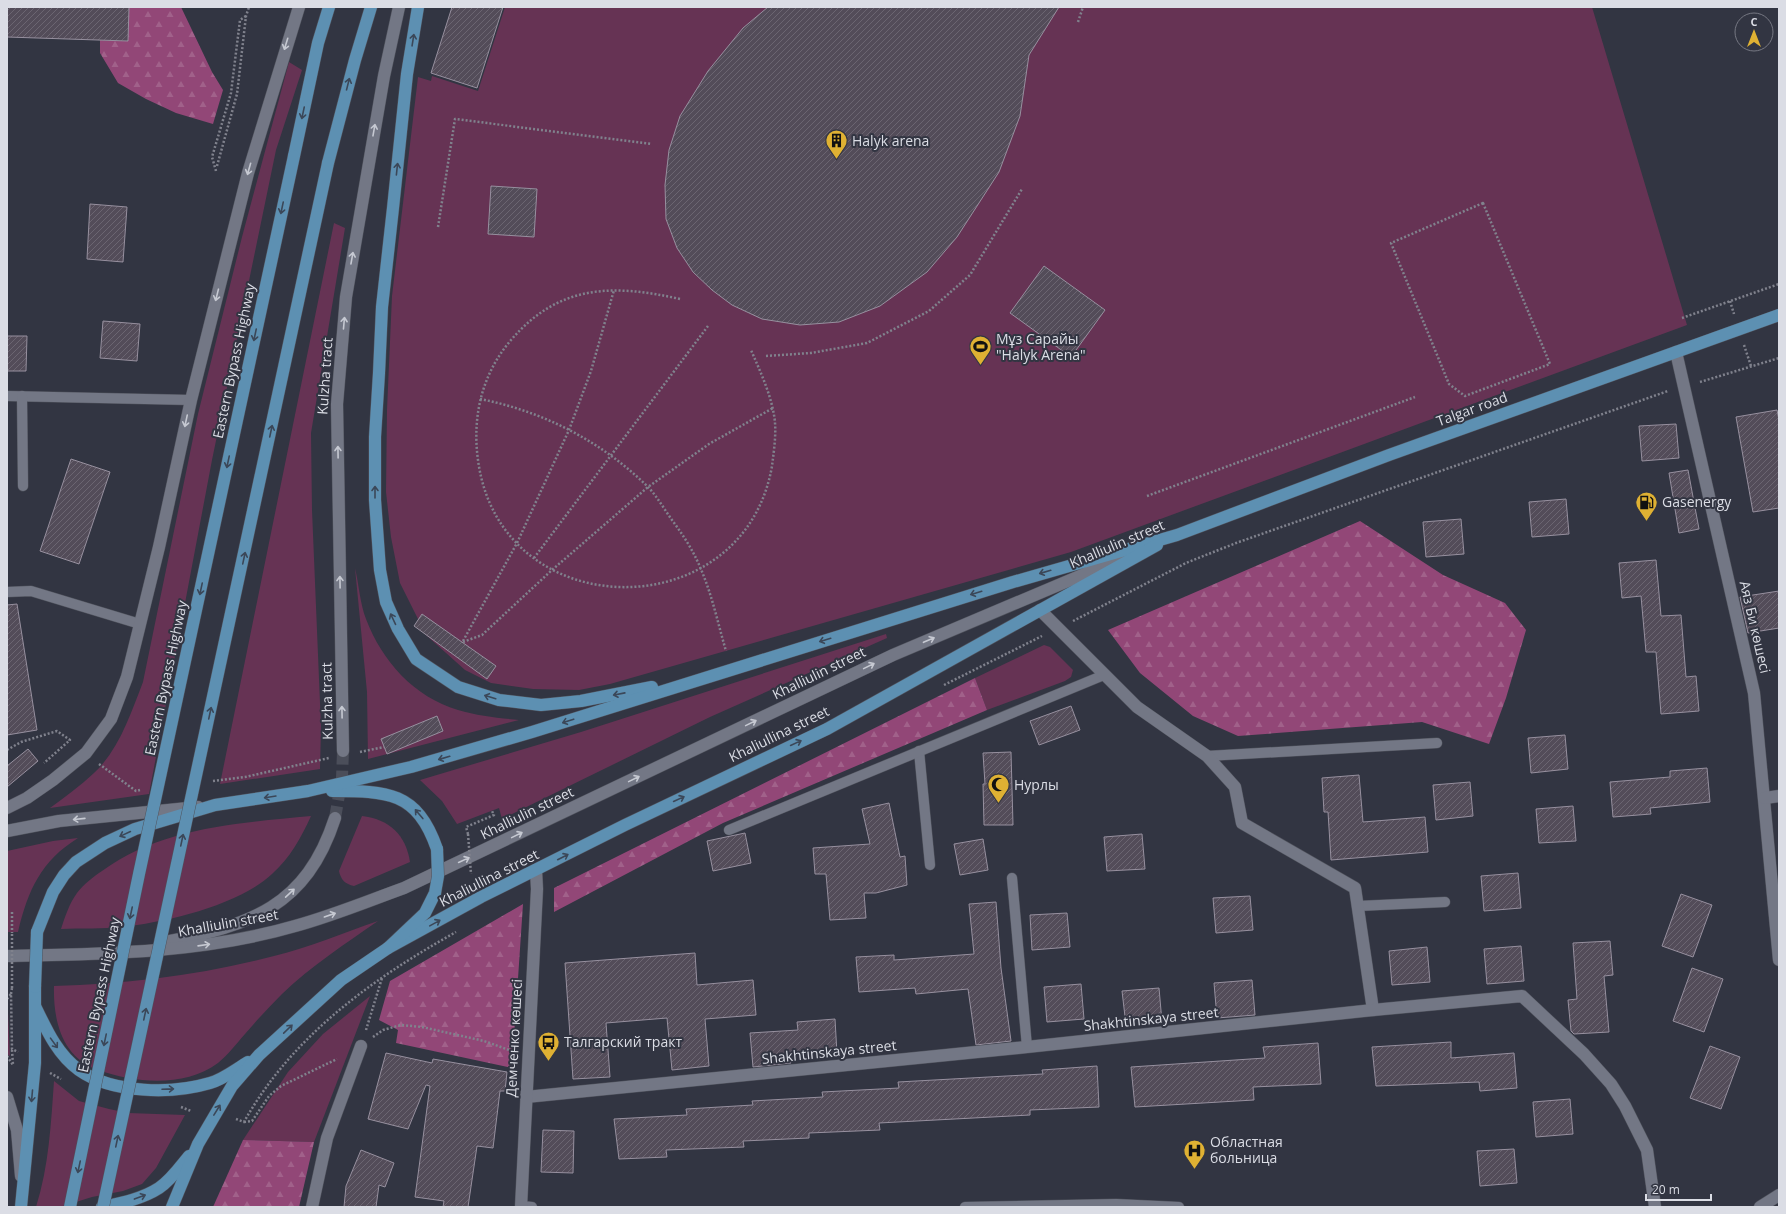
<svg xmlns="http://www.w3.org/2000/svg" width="1786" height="1214" font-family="'Open Sans',sans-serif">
  <defs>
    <pattern id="forest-firs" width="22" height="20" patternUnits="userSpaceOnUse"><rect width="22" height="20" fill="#924777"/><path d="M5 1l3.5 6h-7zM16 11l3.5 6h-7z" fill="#a1618a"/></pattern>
    <pattern id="building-hatch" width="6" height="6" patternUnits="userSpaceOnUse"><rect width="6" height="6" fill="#534c59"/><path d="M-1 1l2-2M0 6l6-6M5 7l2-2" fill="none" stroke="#6b6571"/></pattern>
  </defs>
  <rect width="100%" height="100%" fill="#323542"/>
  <g fill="#663354">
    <polygon points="505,7 1592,7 1687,325 1071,552 610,684 579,690 533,689 491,683 465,670 426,635 400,583 391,537 386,492 387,410 392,296 418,77 431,81 432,76 478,91"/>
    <path d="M289,62L302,70L276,150L212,460L149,794L50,808C65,797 80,786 94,773C119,750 131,713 143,682L198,414L242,237Z"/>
    <polygon points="334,223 345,228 311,433 312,510 321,727 320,769 220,784"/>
    <path d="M355,568C359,585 360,604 366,619C382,661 414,697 458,710C478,716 499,718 519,720L368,759L367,692Z"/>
    <polygon points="886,634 887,638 710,717 502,819 499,808 457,824 442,801 420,780 581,732"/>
    <polygon points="1044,645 1050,647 1073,670 1071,677 1065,681 987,710 975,678"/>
    <path d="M311,816C301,838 290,858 272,874C239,905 167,922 122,927C102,929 81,928 61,929C65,917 69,904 77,893C83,885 93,877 102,871C162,827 239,823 311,816Z"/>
    <path d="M362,816C389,819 406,835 410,862L354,886C345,884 341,880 339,871Z"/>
    <path d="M78,838C41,861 28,890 18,932H7V851L53,841Z"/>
    <path d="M378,921C345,944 311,966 282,994C269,1007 257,1020 245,1034C236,1044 228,1055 218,1063C184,1088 135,1083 98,1070C62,1057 53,1021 54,986C128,984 202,975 274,956C310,947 343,933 378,921Z"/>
    <polygon points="7,990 10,1056 7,1054"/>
    <polygon points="370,996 314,1142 243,1140 288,1072 323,1034"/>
    <path d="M54,1081L79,1101L109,1109L128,1113L185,1115L156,1168L142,1184L123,1191L92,1197L60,1207H36C49,1166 51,1123 54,1081Z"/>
  </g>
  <g fill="url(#forest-firs)">
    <polygon points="129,7 181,7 212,72 223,90 213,124 176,113 146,99 118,83 100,53 100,40 127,41"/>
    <polygon points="1360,521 1443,575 1505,603 1526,630 1506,698 1489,744 1422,722 1238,736 1193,716 1140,673 1108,630"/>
    <polygon points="975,678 987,710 723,823 554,912 554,888"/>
    <polygon points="523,904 512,1068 396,1043 398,1030 379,1020 390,981"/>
    <polygon points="243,1140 314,1142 299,1207 213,1207"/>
  </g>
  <g fill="url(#building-hatch)" stroke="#97909f">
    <polygon points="7,7 129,7 128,41 7,37"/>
    <polygon points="452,7 503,7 477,88 431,73"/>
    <polygon points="768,7 1059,7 1029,55 1020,116 999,172 957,237 927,272 880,306 839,322 800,325 762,319 732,305 712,290 693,272 677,248 666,219 665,185 669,150 680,116 708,71 743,28"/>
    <polygon points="491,186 537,189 534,237 488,234"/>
    <polygon points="90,204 127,207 123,262 87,259"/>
    <polygon points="1044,266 1105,310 1071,357 1010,313"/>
    <polygon points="103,321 140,324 137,361 100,358"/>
    <polygon points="7,336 27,336 26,371 7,371"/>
    <polygon points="1777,410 1779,420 1779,508 1753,512 1736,417"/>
    <polygon points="1676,424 1679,458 1642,461 1639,426"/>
    <polygon points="71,459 110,472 79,564 40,551"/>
    <polygon points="1688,470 1699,529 1679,533 1669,473"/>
    <polygon points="1566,499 1569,534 1532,537 1529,502"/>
    <polygon points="1461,519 1464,554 1426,557 1423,522"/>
    <polygon points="1656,560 1661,616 1681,615 1686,677 1696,676 1699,711 1661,714 1656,652 1646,652 1641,596 1622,598 1619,563"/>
    <polygon points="1779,591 1779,628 1748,633 1740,597"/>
    <polygon points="17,604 37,730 7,735 7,605"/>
    <polygon points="422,614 496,666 487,679 414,626"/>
    <polygon points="1071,706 1080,730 1039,745 1030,721"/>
    <polygon points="437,716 443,731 387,754 381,739"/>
    <polygon points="1565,735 1568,769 1531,773 1528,738"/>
    <polygon points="28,749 38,761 7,787 7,766"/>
    <polygon points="1011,752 1013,825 984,825 983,784 985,784 983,753"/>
    <polygon points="1707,768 1710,802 1650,808 1651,814 1613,817 1610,782 1670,777 1670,771"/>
    <polygon points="1359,775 1363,822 1425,817 1428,852 1331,860 1328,812 1324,812 1322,778"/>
    <polygon points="1470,782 1473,816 1436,820 1433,785"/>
    <polygon points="889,803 900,857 905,856 907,885 876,893 864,893 866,918 830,920 826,874 815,874 813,848 870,844 862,809"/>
    <polygon points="1573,806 1576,841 1539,843 1536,809"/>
    <polygon points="745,833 751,863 713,871 707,841"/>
    <polygon points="1142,834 1145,869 1107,871 1104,837"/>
    <polygon points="983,839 988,870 960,875 954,844"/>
    <polygon points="1518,873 1521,908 1484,911 1481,876"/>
    <polygon points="1681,894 1712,905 1693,957 1662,946"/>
    <polygon points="1250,896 1253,930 1216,933 1213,898"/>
    <polygon points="996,902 1001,968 1011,1041 976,1045 968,989 916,994 915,988 859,992 856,957 894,955 894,960 974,954 969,904"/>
    <polygon points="1067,913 1070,947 1032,950 1030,915"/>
    <polygon points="1610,941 1613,975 1604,976 1609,1032 1574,1034 1571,1031 1568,1000 1577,999 1573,943"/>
    <polygon points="1521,946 1524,981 1487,984 1484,949"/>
    <polygon points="1427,947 1430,982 1392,985 1389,951"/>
    <polygon points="695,953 697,985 753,980 756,1015 705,1019 709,1066 672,1070 667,1018 606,1023 610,1077 573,1079 565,963"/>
    <polygon points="1692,968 1723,979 1704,1032 1673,1021"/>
    <polygon points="1252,980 1255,1015 1217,1018 1214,983"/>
    <polygon points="1081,984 1084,1019 1047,1022 1044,987"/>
    <polygon points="1159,988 1162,1022 1126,1025 1122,991"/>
    <polygon points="835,1019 837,1054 790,1058 791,1063 753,1067 750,1033 798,1030 797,1022"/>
    <polygon points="1451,1042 1451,1058 1514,1053 1517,1088 1480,1091 1479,1082 1376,1086 1372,1047"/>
    <polygon points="1318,1043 1321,1084 1253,1087 1254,1100 1135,1107 1131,1067 1265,1058 1263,1047"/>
    <polygon points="1710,1046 1740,1057 1721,1109 1690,1098"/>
    <polygon points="386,1053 432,1063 433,1059 507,1072 505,1091 500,1091 493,1148 477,1146 468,1207 443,1207 444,1201 415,1197 430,1086 426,1085 408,1129 368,1119"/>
    <polygon points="1097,1066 1099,1107 1030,1110 1030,1115 879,1123 880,1130 809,1133 809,1138 743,1141 744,1147 666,1150 667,1157 619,1159 614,1119 687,1115 686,1109 753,1105 752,1101 823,1097 822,1092 899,1088 898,1082 1043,1074 1042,1070"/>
    <polygon points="1570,1099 1573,1134 1536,1137 1533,1102"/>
    <polygon points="543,1130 574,1131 573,1173 541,1172"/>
    <polygon points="1514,1149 1517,1183 1480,1186 1477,1151"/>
    <polygon points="361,1150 394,1163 385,1187 379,1185 376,1207 344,1207 346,1186"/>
  </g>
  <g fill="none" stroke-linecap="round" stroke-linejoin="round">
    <polyline stroke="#4b4e5a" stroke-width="12" stroke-dasharray="12 6" stroke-linecap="butt" points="335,818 342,778 343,751"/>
    <defs>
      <g id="lane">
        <polyline points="7,396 191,400"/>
        <polyline points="22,396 23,486"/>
        <polyline points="7,592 31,591 140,624"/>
        <polyline points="919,751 930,865"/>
        <polyline points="1207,756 1437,743"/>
        <polyline points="729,830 1104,675"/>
        <polyline points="1012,878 1027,1047"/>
        <polyline points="1358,906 1445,902"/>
        <polyline points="521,1206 532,1207"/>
        <polyline points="965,1207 1116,1204 1179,1207"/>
      </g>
      <g id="street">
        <polyline points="1676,352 1754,693 1779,960"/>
        <polyline points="1040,610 1137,707 1207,756 1235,787 1242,823 1355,888 1373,1010"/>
        <polyline points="1765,798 1779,796"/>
        <polyline points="526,1097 1027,1047 1373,1010 1522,996 1584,1054 1611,1084 1625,1106 1647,1150 1655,1207"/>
        <polyline points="312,1207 327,1138 361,1046"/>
        <polyline points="1760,1207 1779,1195"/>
      </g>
      <g id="secondary">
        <polyline points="343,751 337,404 346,297 384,76 399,7"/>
        <polyline points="7,808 27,798 53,780 86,753 111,719 127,677 159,547 191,400 248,173 299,7"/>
        <polyline points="7,831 59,821 198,807"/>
        <path d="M165,942C251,925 306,907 335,818"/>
        <path d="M7,956C103,954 202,953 295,926C332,916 368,901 404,888L893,655L1134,553"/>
        <polyline points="7,1097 17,1130 21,1176"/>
        <polyline points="521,1207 537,889 536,870"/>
      </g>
      <g id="primary">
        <polyline points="418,7 407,74 393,208 382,307 379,373 375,437 375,500 380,570 386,602 398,629 416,659 458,687 499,700 541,705 581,701 652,687"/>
        <polyline points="294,156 318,43 329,7"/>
        <polyline points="328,163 355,60 371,7"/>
        <path d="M332,791C387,791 417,791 437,849"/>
        <polyline points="37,932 53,892 64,875 76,862 105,843 135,829 215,805 308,791 411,767 532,732 1013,582 1177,535 1389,455 1779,315"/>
        <polyline points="388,948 481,897 625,825 827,729 1157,545"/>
        <path d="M36,1008C47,1031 58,1055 79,1070C113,1094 173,1094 210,1083C224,1079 236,1069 248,1062"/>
        <polyline points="21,1207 35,1063 35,987"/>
        <path d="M102,1207C121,1203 142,1199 159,1188C171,1180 180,1167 189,1156"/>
        <polyline points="172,1207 198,1144 232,1086 259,1055 341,980 388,948 425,913 435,893"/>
      </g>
    </defs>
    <use href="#lane" stroke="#50535d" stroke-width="11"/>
    <use href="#street" stroke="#50535d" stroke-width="13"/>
    <use href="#secondary" stroke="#50535d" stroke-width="13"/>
    <use href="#primary" stroke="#50535d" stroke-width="13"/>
    <g stroke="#80828d" stroke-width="2.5" stroke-dasharray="2 2" stroke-linecap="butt">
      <polyline points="1078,22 1083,7"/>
      <polyline points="217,166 237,94 246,16 249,7"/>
      <polyline points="216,171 212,157 231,93 240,20 246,16"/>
      <polygon points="1483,203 1550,364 1465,396 1449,384 1391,243"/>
      <polyline points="438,227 455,119 652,144"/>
      <path d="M680,299C613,284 559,284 511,340C482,374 472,416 478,460C500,628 744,629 772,466C774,450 777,431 774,415C770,392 760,371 751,350"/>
      <polyline points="1730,301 1734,314"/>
      <polyline points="1682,318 1779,284"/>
      <polyline points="1744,345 1751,366"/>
      <polyline points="766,356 811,353 867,343 929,311 970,275 1022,189"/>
      <polyline points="1700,382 1779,358"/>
      <path d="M480,399C542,411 601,441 647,486C657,496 664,509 672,520C683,535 693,550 700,567C712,594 718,624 726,651"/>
      <polyline points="1147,496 1415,397"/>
      <polyline points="534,558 708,326"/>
      <polyline points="1073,621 1186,563 1236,543 1668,391"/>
      <polyline points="463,641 517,543 569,430 591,371 614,290"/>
      <polyline points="463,642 482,635 552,570 648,487 709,444 773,408"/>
      <polyline points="944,685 1042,636"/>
      <polyline points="7,750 21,742 57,731 70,740 44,763"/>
      <polyline points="360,752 384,747"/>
      <polyline points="99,764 136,791 140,790"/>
      <polyline points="213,781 245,777 329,758"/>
      <polyline points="468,834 466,827 494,815 492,811"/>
      <polyline points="12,912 12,933"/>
      <polyline points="11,994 12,988"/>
      <polyline points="7,999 11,994 12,1049 18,1052"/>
      <polyline points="366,1030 382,978"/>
      <polyline points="373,1037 383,1030 401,1025 422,1027 484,1041 512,1051"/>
      <polyline points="7,1056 13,1065 12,1050"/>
      <polyline points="50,1073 61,1079"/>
      <polyline points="181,1107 191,1111"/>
      <path d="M236,1119L244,1122C292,1036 372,979 456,932"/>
      <polyline points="244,1122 252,1121 269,1096 281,1086 337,1059"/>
    </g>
    <use href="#lane" stroke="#737785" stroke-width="10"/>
    <use href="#street" stroke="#737785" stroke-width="12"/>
    <use href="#secondary" stroke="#737785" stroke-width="12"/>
    <use href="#primary" stroke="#5d90b2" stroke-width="12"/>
    <defs>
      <g id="primary-bridge">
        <polyline points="435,893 438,876 437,849"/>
        <polyline points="35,987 37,932"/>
        <polyline points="70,1207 139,874 294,156"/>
        <polyline points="103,1207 328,163"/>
      </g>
    </defs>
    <use href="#primary-bridge" stroke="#50535d" stroke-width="13" stroke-linecap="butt"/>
    <g stroke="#80828d" stroke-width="2.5" stroke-dasharray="2 2" stroke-linecap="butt">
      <polyline points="468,834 471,874"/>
      <polyline points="12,988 12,933"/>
    </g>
    <use href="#primary-bridge" stroke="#5d90b2" stroke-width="12"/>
  </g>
  <defs><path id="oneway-shaft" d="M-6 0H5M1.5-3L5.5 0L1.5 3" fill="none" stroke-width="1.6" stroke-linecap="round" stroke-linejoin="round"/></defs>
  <g stroke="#3b4758">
    <use href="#oneway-shaft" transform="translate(413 40) rotate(-81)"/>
    <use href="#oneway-shaft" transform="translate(348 84) rotate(-76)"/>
    <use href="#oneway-shaft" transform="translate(303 113) rotate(102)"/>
    <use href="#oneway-shaft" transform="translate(397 169) rotate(-84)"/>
    <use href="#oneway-shaft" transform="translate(282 208) rotate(102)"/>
    <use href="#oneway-shaft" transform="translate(255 335) rotate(102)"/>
    <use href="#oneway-shaft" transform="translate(271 431) rotate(-78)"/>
    <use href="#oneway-shaft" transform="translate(228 462) rotate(102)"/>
    <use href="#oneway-shaft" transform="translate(375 492) rotate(-90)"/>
    <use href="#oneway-shaft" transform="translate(244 558) rotate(-78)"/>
    <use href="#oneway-shaft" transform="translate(1045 572) rotate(164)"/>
    <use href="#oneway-shaft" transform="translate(201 589) rotate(102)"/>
    <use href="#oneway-shaft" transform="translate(976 593) rotate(163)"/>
    <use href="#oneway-shaft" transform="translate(393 619) rotate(-115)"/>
    <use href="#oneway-shaft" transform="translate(825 640) rotate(163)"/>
    <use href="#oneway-shaft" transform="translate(619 694) rotate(169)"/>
    <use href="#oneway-shaft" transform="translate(490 697) rotate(-163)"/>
    <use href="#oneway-shaft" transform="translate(210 713) rotate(-78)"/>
    <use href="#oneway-shaft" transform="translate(568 721) rotate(162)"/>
    <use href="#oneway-shaft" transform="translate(796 743) rotate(-25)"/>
    <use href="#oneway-shaft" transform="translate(444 758) rotate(164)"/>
    <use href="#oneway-shaft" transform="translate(270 797) rotate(171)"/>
    <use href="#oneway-shaft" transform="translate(679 799) rotate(-25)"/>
    <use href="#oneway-shaft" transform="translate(419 814) rotate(-130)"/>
    <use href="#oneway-shaft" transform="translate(125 834) rotate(155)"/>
    <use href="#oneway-shaft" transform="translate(182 840) rotate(-78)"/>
    <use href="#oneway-shaft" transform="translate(563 857) rotate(-27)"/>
    <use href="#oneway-shaft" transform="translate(131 913) rotate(102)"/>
    <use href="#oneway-shaft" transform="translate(435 923) rotate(-29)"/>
    <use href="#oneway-shaft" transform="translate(145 1014) rotate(-78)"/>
    <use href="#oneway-shaft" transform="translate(288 1029) rotate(-44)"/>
    <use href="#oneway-shaft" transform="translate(105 1040) rotate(102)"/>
    <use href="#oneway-shaft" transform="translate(54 1043) rotate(54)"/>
    <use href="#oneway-shaft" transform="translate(168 1089) rotate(-2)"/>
    <use href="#oneway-shaft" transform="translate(32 1096) rotate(95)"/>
    <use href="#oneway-shaft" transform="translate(217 1110) rotate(-58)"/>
    <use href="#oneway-shaft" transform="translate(117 1141) rotate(-78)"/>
    <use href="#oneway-shaft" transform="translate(79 1167) rotate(102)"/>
    <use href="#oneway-shaft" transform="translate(140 1197) rotate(-20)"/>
  </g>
  <g stroke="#c6c9d2">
    <use href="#oneway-shaft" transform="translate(286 44) rotate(107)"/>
    <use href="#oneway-shaft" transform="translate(374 130) rotate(-80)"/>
    <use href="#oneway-shaft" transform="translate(249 169) rotate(106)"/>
    <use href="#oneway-shaft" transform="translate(352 258) rotate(-80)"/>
    <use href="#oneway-shaft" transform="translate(217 295) rotate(104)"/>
    <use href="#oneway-shaft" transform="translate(344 323) rotate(-85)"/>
    <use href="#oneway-shaft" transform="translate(186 421) rotate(102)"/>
    <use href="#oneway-shaft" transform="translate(338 452) rotate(-91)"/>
    <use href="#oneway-shaft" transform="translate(340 582) rotate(-91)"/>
    <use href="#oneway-shaft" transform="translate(929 640) rotate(-23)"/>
    <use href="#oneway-shaft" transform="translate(869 666) rotate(-26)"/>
    <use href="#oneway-shaft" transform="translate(342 712) rotate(-91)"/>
    <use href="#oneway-shaft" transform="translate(751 723) rotate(-26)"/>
    <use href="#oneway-shaft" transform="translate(634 779) rotate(-26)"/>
    <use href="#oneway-shaft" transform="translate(79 819) rotate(174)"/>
    <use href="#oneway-shaft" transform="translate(517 835) rotate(-26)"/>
    <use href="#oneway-shaft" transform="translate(464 860) rotate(-25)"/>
    <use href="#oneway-shaft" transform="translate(290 893) rotate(-43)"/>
    <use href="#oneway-shaft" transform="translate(330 915) rotate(-19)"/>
    <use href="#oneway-shaft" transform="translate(204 945) rotate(-8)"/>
  </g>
  <defs>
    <symbol id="building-pin" viewBox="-11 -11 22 30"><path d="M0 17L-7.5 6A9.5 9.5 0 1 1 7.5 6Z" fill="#dfb133" stroke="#323542"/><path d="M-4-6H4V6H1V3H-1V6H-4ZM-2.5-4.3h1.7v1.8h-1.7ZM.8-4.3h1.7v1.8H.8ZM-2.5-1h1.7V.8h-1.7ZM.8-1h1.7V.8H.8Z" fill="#111"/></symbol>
    <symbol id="stadium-pin" viewBox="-11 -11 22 30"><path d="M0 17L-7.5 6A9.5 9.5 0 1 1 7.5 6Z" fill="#dfb133" stroke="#323542"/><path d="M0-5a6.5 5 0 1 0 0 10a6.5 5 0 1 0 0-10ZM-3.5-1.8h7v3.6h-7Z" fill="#111"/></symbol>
    <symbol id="fuel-pin" viewBox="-11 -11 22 30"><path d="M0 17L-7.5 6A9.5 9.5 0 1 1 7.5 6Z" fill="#dfb133" stroke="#323542"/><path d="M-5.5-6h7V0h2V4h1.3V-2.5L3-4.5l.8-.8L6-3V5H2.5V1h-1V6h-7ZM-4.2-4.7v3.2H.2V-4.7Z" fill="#111"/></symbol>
    <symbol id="mosque-pin" viewBox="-11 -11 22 30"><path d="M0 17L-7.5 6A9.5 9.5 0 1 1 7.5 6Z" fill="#dfb133" stroke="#323542"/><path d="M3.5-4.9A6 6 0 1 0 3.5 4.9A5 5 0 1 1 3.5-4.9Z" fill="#111"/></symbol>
    <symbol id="bus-pin" viewBox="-11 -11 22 30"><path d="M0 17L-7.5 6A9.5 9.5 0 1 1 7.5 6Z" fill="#dfb133" stroke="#323542"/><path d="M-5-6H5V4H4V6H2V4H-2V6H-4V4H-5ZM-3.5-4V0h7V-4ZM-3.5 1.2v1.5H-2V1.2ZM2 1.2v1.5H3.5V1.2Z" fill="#111"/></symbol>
    <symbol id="hospital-pin" viewBox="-11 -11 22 30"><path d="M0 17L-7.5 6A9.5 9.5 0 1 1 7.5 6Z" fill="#dfb133" stroke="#323542"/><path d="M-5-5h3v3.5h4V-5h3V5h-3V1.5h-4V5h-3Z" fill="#111"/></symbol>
  </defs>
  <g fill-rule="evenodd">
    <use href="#building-pin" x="824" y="128" width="25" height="34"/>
    <use href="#stadium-pin" x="968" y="334" width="25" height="34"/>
    <use href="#fuel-pin" x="1634" y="490" width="25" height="34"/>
    <use href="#mosque-pin" x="986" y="772" width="25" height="34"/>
    <use href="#bus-pin" x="536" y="1030" width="25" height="34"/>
    <use href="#hospital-pin" x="1182" y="1138" width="25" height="34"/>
  </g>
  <g text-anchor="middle" stroke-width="4" stroke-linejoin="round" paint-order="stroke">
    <g font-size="14" fill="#dbdde5" stroke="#323542" text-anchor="start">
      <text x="852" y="146">Halyk arena</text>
      <text x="996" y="344">Мұз Сарайы<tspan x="996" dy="16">"Halyk Arena"</tspan></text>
      <text x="1662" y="507">Gasenergy</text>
      <text x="1014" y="790">Нурлы</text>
      <text x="564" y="1047">Талгарский тракт</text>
      <text x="1210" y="1147">Областная<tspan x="1210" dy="16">больница</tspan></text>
    </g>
    <g font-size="14" fill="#dbdde5" stroke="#323542">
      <text transform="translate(234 361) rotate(-78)" y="5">Eastern Bypass Highway</text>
      <text transform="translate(325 376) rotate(-86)" y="5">Kulzha tract</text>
      <text transform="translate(1472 409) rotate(-20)" y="5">Talgar road</text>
      <text transform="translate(1117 544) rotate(-23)" y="5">Khalliulin street</text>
      <text transform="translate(1755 627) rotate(77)" y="5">Аяз Би көшесі</text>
      <text transform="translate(819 673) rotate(-26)" y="5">Khalliulin street</text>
      <text transform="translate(166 678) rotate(-78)" y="5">Eastern Bypass Highway</text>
      <text transform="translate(327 701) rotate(-91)" y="5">Kulzha tract</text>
      <text transform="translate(779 734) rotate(-26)" y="5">Khaliullina street</text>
      <text transform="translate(527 813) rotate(-26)" y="5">Khalliulin street</text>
      <text transform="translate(489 878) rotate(-27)" y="5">Khaliullina street</text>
      <text transform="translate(228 923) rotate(-10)" y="5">Khalliulin street</text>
      <text transform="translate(99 995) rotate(-78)" y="5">Eastern Bypass Highway</text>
      <text transform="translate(1151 1019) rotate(-6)" y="5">Shakhtinskaya street</text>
      <text transform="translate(514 1038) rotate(-87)" y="5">Демченко көшесі</text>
      <text transform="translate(829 1052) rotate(-6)" y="5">Shakhtinskaya street</text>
    </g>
  </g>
  <rect width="1786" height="1214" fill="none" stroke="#dbdde5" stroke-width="16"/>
  <g transform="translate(1754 32)"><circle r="19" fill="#323542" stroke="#767883"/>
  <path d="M0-3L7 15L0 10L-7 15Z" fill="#dfb133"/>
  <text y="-6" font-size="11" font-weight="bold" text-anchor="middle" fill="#dbdde5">С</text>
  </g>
  <path d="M1646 1194v6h65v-6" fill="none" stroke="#dbdde5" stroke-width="2"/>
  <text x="1652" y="1194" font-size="12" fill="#dbdde5" stroke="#323542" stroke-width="3" paint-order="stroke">20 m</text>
</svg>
